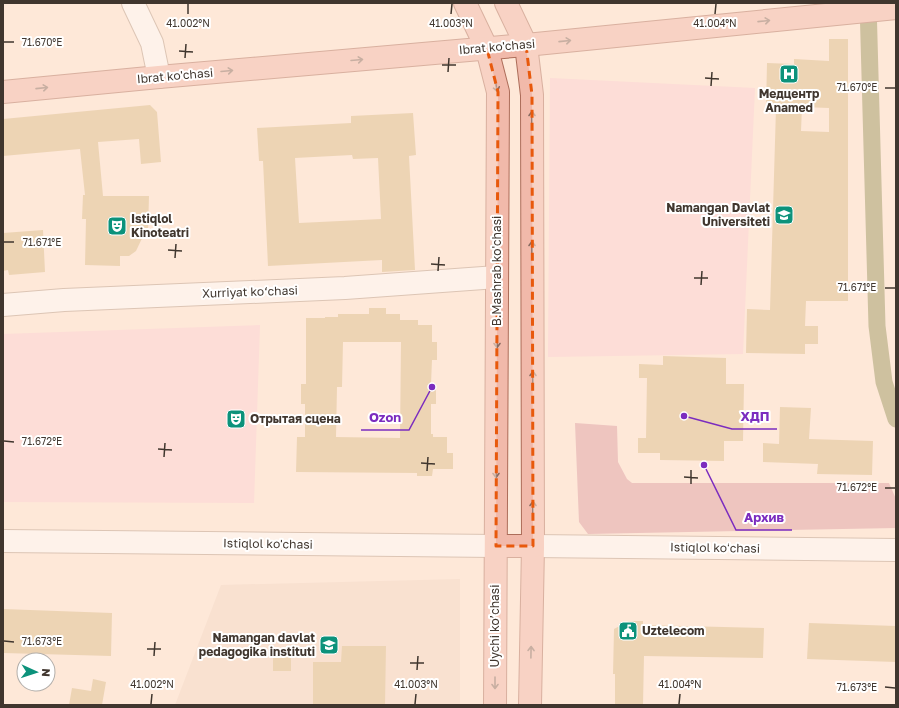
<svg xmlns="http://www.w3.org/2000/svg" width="899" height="708" font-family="'Golos Text',sans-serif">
  <rect width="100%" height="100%" fill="#fee8d8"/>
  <polygon fill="#f3d9c5" points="460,579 460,705 175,705 221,585"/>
  <g fill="#fdd0d4">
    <polygon points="550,78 755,88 743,354 548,357"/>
    <polygon points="260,325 254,503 3,502 3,334"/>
  </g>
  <polygon fill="#db9ba1" points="575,423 617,426 618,462 627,479 632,483 889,483 896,499 896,528 588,534 579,522"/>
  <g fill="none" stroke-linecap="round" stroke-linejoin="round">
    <polyline stroke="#95925a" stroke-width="17" points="868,3 877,326 884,382 896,419"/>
  </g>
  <g fill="#dabd88" fill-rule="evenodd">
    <path d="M829,39H848V301H806L805,326H818V344H805V354L746,353L747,309L770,310L776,108H766L767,63L794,64V59L829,61ZM802,107L829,108V132L801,131Z"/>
    <polygon points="150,105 157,112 161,162 141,164 139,139 98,142 103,196 149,196 148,232 145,232 136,251 129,256 120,256 120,266 85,265 86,219 82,219 83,195 85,195 80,149 3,156 3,119"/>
    <path d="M413,113L416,155L409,156L415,270L382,272V260L268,266L263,161H259L257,128L351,123V116ZM352,155L353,159L378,158L381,219L299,223L295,158Z"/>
    <polygon points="43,230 45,272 9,275 8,270 3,271 3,233"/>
    <path d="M369,308H386V314H400V320H418V325H432V342H437V360H432L431,384L436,385V404H431V434H433V437H447V453H453V469H433L432,476H417V473L296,472L297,437H305V404H301V384H306V318H325V317H338V314H369ZM343,342H401L400,438L336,437L337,387H342Z"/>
    <polygon points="663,356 726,358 726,384 744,384 743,441 724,441 724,461 660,460 660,453 638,453 638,438 646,438 647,378 639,378 639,364 663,365"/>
    <polygon points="780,407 811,408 809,439 873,441 872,475 817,474 818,464 763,462 763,443 779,444"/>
    <polygon points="3,609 112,613 111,656 3,653"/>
    <polygon points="629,621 643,621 643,625 764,628 763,658 644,656 643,705 615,705 615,674 613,674 614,629"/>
    <polygon points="809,623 896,626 896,662 807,659"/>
    <polygon points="342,646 386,646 385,705 313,705 313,662 341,662"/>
    <rect x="273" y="657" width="18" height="14"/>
    <polygon points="93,679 106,682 102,705 69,705 72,688 91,691"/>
  </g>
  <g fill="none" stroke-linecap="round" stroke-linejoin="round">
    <defs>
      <g id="minor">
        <polyline points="133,3 152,43 159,77"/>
        <polyline points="3,305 64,300 345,288 497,277"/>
        <polyline points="3,541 496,546"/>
        <polyline points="533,546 896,550"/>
      </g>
      <g id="major">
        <polyline points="465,3 487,49 498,92 495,705"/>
        <polyline points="506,3 526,45 532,95 533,546 530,705"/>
        <polyline points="3,92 159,77 526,45 896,8"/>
        <polyline points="496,546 533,546"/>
      </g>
    </defs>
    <use href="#minor" stroke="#b59c89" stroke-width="24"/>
    <use href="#major" stroke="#ad6d5a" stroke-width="24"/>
    <use href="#minor" stroke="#fff" stroke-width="22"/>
    <use href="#major" stroke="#f1b9aa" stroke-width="22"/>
  </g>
  <defs><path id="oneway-shaft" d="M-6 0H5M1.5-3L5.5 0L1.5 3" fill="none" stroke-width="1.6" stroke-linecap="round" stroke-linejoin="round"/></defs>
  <g stroke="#876a60">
    <use href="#oneway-shaft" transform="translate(764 21) rotate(-6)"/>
    <use href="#oneway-shaft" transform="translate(565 41) rotate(-6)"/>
    <use href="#oneway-shaft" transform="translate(357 60) rotate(-5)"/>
    <use href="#oneway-shaft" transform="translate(227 71) rotate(-5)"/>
    <use href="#oneway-shaft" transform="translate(496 86) rotate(76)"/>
    <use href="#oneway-shaft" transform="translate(42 88) rotate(-6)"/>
    <use href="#oneway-shaft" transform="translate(532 117) rotate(-90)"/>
    <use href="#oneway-shaft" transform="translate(532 247) rotate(-90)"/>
    <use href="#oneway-shaft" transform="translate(497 342) rotate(90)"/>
    <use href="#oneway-shaft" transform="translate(533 377) rotate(-90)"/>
    <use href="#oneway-shaft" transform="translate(496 472) rotate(90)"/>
    <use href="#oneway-shaft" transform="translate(533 507) rotate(-90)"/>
    <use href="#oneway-shaft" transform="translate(531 652) rotate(-89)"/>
    <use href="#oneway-shaft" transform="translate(495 683) rotate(90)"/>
  </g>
  <path d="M0 0H899V708H0ZM526,45L532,95L533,546H496L498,92L487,49Z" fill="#fee8d8" fill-opacity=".55" fill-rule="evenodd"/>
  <path fill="none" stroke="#e8590c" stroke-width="3" stroke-dasharray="8 5" stroke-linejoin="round" d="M526,45L532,95L533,546H496L498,92L487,49Z"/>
  <path fill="none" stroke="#40362e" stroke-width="1.5" d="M188,14V4M451,14L452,4M715,14L716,4M4,42H14M179,51L193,52M185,58L186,44M442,65H456M448,72L449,58M705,78L719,79M711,86L712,72M885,88H895M4,242H14M168,250L182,251M175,258L176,244M431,264L445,265M438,271L439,257M694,278H708M701,285L702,271M885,288H895M4,441L14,442M158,449L172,450M164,457L165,443M421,463L435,464M427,471L428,457M684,477L698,478M691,484V470M885,488H895M4,641L14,642M147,649H161M154,656L155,642M410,663H424M417,670L418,656M885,687L895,688M151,704L152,694M415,704L416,694M679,704L680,694"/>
  <defs>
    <symbol id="hospital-square" viewBox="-11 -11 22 22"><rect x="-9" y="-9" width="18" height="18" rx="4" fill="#0c927b" stroke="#fff"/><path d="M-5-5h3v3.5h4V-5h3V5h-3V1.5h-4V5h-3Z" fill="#fff"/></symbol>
    <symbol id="university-square" viewBox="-11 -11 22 22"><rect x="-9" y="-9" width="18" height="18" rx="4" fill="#0c927b" stroke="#fff"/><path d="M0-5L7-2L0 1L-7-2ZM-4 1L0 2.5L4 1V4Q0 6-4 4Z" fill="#fff"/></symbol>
    <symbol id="theatre-square" viewBox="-11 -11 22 22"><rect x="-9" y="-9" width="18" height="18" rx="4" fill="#0c927b" stroke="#fff"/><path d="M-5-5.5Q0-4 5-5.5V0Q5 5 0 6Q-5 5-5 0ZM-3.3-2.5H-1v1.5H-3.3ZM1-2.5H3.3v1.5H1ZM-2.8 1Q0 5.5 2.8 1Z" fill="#fff"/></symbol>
    <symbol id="civic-square" viewBox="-11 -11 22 22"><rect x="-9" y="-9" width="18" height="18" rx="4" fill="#0c927b" stroke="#fff"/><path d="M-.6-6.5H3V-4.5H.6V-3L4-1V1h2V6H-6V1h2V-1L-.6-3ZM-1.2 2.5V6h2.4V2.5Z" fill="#fff"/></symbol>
  </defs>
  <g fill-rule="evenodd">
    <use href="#hospital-square" x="778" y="63" width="22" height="22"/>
    <use href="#university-square" x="773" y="204" width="22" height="22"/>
    <use href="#theatre-square" x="106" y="215" width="22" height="22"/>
    <use href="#theatre-square" x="225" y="408" width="22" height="22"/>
    <use href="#civic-square" x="617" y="620" width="22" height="22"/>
    <use href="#university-square" x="318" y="634" width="22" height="22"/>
  </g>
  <g text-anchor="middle" stroke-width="4" stroke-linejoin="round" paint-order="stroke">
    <g font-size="12" fill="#40362e" stroke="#fff">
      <text transform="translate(497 47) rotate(-5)" y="4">Ibrat ko'chasi</text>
      <text transform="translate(175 76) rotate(-5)" y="4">Ibrat ko'chasi</text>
      <text transform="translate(497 271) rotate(-90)" y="4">B.Mashrab ko'chasi</text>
      <text transform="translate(250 292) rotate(-2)" y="4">Xurriyat ko‘chasi</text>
      <text transform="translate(268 544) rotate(1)" y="4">Istiqlol ko'chasi</text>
      <text transform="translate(715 548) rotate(1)" y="4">Istiqlol koʻchasi</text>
      <text transform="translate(495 626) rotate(-90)" y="4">Uychi ko’chasi</text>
    </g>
    <g font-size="12" font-weight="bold" fill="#40362e" stroke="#fff" text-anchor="start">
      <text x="789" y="98" text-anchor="middle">Медцентр<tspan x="789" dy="14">Anamed</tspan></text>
      <text x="770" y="212" text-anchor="end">Namangan Davlat<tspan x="770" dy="14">Universiteti</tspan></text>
      <text x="131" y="223">Istiqlol<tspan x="131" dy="14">Kinoteatri</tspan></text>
      <text x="250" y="423">Отрытая сцена</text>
      <text x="642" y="635">Uztelecom</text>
      <text x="315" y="642" text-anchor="end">Namangan davlat<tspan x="315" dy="14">pedagogika instituti</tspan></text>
    </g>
  </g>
  <g font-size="10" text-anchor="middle" fill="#40362e" stroke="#fff" stroke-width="4" stroke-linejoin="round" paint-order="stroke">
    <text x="188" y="27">41.002°N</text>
    <text x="451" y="27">41.003°N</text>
    <text x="715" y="27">41.004°N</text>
    <text x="42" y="46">71.670°E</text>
    <text x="857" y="91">71.670°E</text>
    <text x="42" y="246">71.671°E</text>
    <text x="857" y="291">71.671°E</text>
    <text x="42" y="445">71.672°E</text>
    <text x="857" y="491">71.672°E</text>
    <text x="42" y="645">71.673°E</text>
    <text x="152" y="688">41.002°N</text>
    <text x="416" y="688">41.003°N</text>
    <text x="680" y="688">41.004°N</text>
    <text x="857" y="691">71.673°E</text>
  </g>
  <path fill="none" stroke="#7b2cbf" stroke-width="1.5" d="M684 416L732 429H777M432 387L409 430H361M704 465L736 530H792"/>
  <g fill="#7b2cbf" stroke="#fff" stroke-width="1.5">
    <circle cx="684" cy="416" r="4"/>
    <circle cx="432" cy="387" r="4"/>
    <circle cx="704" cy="465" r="4"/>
  </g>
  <g font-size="13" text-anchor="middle" font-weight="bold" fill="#7b2cbf" stroke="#fff" stroke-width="4" stroke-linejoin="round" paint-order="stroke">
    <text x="755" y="421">ХДП</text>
    <text x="385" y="422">Ozon</text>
    <text x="764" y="522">Архив</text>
  </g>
  <rect width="899" height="708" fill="none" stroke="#40362e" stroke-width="8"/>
  <g transform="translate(36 672) rotate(93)"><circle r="19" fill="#ffffff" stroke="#b3afab"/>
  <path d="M0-3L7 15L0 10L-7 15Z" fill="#0c927b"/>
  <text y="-6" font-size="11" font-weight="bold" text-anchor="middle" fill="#40362e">N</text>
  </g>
</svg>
